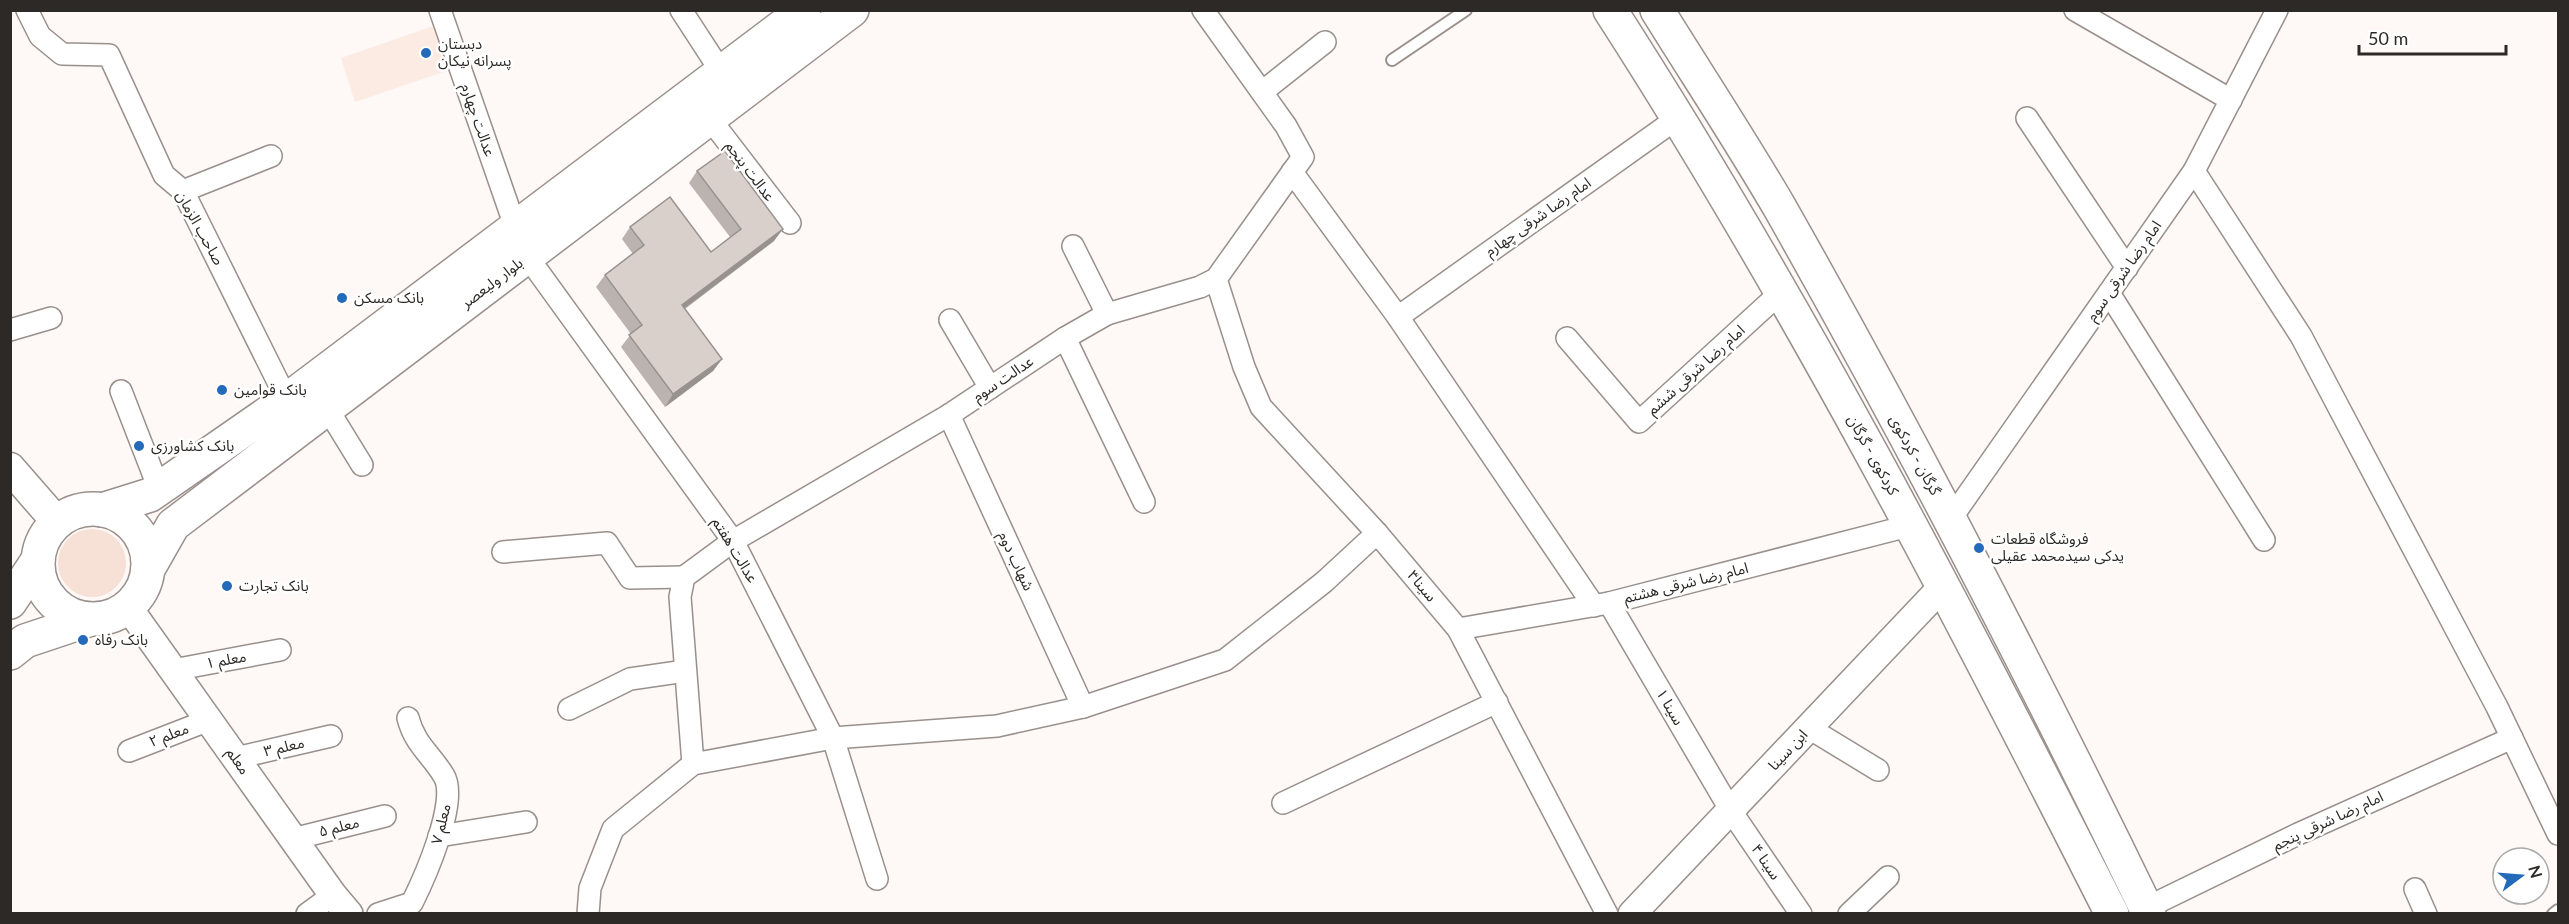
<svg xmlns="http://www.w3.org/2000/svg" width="2569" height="924" font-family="Lato,'Noto Sans Arabic',sans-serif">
  <rect width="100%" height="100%" fill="#fef8f6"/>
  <polygon fill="#fcebe3" points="433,26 449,70 355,102 341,58"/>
  <circle fill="#f7e0d6" cx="92" cy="563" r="34"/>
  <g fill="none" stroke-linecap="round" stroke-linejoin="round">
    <defs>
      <g id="service">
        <polyline points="1392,60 1466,10"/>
        <polyline points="2553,914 2558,910"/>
      </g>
      <g id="minor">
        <polyline points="27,10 40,36 62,54 109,55 164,175 183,191 287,400"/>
        <polyline points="440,10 516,229"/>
        <polyline points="681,10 722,73"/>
        <polyline points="2075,10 2231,100"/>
        <polyline points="1262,92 1325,42"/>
        <polyline points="2027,118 2127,268"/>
        <polyline points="710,119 790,223"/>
        <polyline points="2194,171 2301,336 2497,707 2558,834"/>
        <polyline points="1292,172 1398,317 1594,606"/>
        <polyline points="183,191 271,156"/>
        <polyline points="1073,246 1107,314"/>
        <polyline points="527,256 733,541 833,738 877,879"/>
        <polyline points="1216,279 1244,367 1261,407 1377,533 1458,629 1607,914"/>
        <polyline points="2109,293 2264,540"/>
        <polyline points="1398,317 1679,117"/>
        <polyline points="950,320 990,388"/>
        <polyline points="10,330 51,318"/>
        <polyline points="1065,338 1144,502"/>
        <polyline points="1567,338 1639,422 1781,292"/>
        <polyline points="121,391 159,489"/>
        <polyline points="327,408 362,465"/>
        <polyline points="949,415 1083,707"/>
        <polyline points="1950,520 2194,171 2277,10"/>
        <polyline points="503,552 607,543 630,578 684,577"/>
        <polyline points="1609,603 1731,811 1801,914"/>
        <polyline points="1458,629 1609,603 1912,525"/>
        <polyline points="173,670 280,650"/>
        <polyline points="569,709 630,679 685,671"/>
        <polyline points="1809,728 1878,770"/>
        <polyline points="129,751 209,720"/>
        <polyline points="236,758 331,736"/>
        <polyline points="693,764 680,597 684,577 733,541 949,415 1065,338 1107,314 1200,287 1216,279 1303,157 1286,126 1203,10"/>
        <polyline points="1283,803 1497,702"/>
        <polyline points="439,836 526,822"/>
        <polyline points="293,839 385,816"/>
        <polyline points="2415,889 2426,914"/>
        <polyline points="2146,908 2298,834 2512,738"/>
        <polyline points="307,914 333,895"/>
        <path d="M378,914L412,903C424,879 459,801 444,776C431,754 415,745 408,718"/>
        <polyline points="588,914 590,888 613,829 693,764 833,738 997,726 1083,707 1225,660 1324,582 1377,533"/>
        <polyline points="1849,914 1888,877"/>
      </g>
      <g id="tertiary">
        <polyline points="128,607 333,895 349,914"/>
        <polyline points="1632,914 1943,586"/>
      </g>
      <polyline id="secondary" points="10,468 57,522"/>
      <g id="primary">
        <circle cx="93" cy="564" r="55"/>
        <polyline points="102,510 150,495 287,400 804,10"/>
        <polyline points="148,569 173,525 852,10"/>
        <polyline points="10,602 38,560"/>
        <polyline points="10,653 25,641 88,620"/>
      </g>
      <g id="trunk">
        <path d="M1610,10C1797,300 1956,606 2112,914"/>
        <path d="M1657,10C1698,76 1741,141 1780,208C1911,439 2033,675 2149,914"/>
      </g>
    </defs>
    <use href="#service" stroke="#99908c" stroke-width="14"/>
    <use href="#minor" stroke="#99908c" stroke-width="24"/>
    <use href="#tertiary" stroke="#99908c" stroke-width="30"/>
    <use href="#secondary" stroke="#99908c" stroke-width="33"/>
    <use href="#primary" stroke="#99908c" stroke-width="36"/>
    <use href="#trunk" stroke="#99908c" stroke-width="36"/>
    <use href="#service" stroke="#fff" stroke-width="10"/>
    <use href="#minor" stroke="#fff" stroke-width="21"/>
    <use href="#tertiary" stroke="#fff" stroke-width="27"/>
    <use href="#secondary" stroke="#fff" stroke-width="30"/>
    <use href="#primary" stroke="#fff" stroke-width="33"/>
    <use href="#trunk" stroke="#fff" stroke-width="33"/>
  </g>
  <polygon fill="#bbb3af" points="697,171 774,241 685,309 722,359 713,371 665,407 621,347 631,334 596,287 605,275 633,254 622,239 630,227 711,252 730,237 689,183"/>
  <g fill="#98928f">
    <polygon points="783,229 774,241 673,317 682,305"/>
    <polygon points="722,359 713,371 665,407 673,394"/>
  </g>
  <polygon fill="#d9d0cc" stroke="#98928f" stroke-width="1.5" points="725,151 783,229 682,305 722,359 673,394 629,335 642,325 605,275 644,245 630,227 670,197 711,252 741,229 697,171"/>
  <g fill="#236aba" stroke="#fff" stroke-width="2">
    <circle cx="426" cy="53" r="6"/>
    <circle cx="342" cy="298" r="6"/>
    <circle cx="222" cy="390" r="6"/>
    <circle cx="139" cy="446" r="6"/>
    <circle cx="1979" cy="548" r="6"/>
    <circle cx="227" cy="586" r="6"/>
    <circle cx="83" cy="640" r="6"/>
  </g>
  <g text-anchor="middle" stroke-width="5" stroke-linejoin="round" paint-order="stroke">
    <g font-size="15" fill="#2c2927" stroke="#fff" text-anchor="start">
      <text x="438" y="49">دبستان<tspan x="438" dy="17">پسرانه نیکان</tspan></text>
      <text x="354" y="303">بانک مسکن</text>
      <text x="234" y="395">بانک قوامین</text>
      <text x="151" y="451">بانک کشاورزی</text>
      <text x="1991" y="544">فروشگاه قطعات<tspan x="1991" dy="17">یدکی سیدمحمد عقیلی</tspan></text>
      <text x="239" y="591">بانک تجارت</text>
      <text x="95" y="645">بانک رفاه</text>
    </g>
    <g font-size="15" fill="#2c2927" stroke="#fff">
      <text transform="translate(478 120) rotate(71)" y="5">عدالت چهارم</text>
      <text transform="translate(750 171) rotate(53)" y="5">عدالت پنجم</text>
      <text transform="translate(1538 217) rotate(-35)" y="5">امام رضا شرقی چهارم</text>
      <text transform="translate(200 228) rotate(61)" y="5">صاحب الزمان</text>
      <text transform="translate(2124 271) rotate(-55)" y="5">امام رضا شرقی سوم</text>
      <text transform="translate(492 283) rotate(-37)" y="5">بلوار ولیعصر</text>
      <text transform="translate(1696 370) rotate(-42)" y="5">امام رضا شرقی ششم</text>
      <text transform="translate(1003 379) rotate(-34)" y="5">عدالت سوم</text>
      <text transform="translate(1873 455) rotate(61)" y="5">کردکوی - گرگان</text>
      <text transform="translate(1915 455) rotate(61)" y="5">گرگان - کردکوی</text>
      <text transform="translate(735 550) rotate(59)" y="5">عدالت هفتم</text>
      <text transform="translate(1016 561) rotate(65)" y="5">شهاب دوم</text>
      <text transform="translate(1686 583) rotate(-14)" y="5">امام رضا شرقی هشتم</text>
      <text transform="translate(1422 586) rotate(50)" y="5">سینا۳</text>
      <text transform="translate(226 660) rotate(-10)" y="5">معلم ۱</text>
      <text transform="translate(1670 707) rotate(60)" y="5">سینا ۱</text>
      <text transform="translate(169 735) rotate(-21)" y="5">معلم ۲</text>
      <text transform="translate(284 747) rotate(-13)" y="5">معلم ۳</text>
      <text transform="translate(1788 750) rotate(-47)" y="5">ابن سینا</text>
      <text transform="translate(238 761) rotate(55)" y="5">معلم</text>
      <text transform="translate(2328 821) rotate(-25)" y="5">امام رضا شرقی پنجم</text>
      <text transform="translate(441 824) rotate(-76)" y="5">معلم ۷</text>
      <text transform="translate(339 827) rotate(-14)" y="5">معلم ۵</text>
      <text transform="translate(1766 862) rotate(56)" y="5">سینا ۴</text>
    </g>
  </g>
  <rect width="2569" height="924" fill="none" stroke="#2c2927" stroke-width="24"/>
  <g transform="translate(2521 876) rotate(74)"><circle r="28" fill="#ffffff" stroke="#aba9a9" stroke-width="1.5"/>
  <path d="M0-4.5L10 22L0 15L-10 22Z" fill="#236aba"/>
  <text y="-9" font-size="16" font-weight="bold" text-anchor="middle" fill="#2c2927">N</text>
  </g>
  <path d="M2359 45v9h147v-9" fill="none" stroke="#2c2927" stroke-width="3"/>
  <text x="2368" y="45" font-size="18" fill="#2c2927" stroke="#ffffff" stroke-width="4.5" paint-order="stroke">50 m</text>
</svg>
